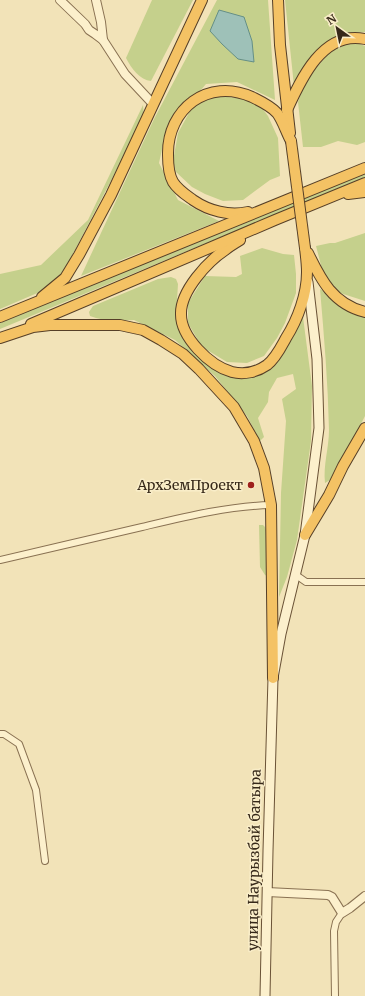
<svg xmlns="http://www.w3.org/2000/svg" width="365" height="996" font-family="Merriweather,serif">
  <rect width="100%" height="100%" fill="#f2e3b8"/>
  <g fill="#c5d08c">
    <path d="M152,0H193L151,81C140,80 131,68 126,58Z"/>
    <polygon points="217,0 268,0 275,100 237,82 206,84 166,131 159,163 178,200 219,221 81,276 154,119"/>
    <polygon points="285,0 365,0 365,32 338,35 308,62 294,86"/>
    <polygon points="352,41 365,46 365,142 357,145 338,141 321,147 303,147 298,102 305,81 330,52"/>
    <polygon points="216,96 239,98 257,104 262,108 268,116 278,138 280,176 270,180 243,200 223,201 205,194 192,187 176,172 173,161 178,133 190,111 201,101"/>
    <polygon points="143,105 144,117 63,273 42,291 0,309 0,274 41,265 88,220"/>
    <polygon points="365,172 365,177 0,329 0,323 172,250"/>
    <polygon points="365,233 365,301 337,292 322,269 316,246 330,243 335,243"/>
    <polygon points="262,248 283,254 294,255 296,274 296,293 285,323 277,338 264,356 247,363 227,362 202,347 188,323 188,303 205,276 236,277 242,274 240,256"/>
    <polygon points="171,277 176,279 178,284 176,317 182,335 205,360 249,377 290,341 303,317 312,386 311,441 297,540 287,577 279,597 281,493 286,421 282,399 296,389 293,374 277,378 269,392 268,402 258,418 264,437 260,441 247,416 215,376 175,340 134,320 110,321 96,318 90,316 89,312 93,306 158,279"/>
    <path d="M320,289L329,294L352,314L365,316V416L339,467L330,480L325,483C323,465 329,448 329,430C328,383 324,336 320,289Z"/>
    <polygon points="259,525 263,525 265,527 267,533 267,576 265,575 260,567"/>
  </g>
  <polygon fill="#9ec1b8" stroke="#658f86" points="219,10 244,17 252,41 254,62 238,59 222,44 210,31"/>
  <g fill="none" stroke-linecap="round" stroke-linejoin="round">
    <defs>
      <g id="minor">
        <path d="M0,560C47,549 95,538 142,527C184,517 228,506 271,505"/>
        <polyline points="296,575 306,582 365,582"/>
        <polyline points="0,734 4,734 19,744 36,790 45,861"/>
        <polyline points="335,996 334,931 336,922 342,913"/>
      </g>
      <g id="tertiary">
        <polyline points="60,0 85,24 89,30 95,34 103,40 125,74 153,104"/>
        <polyline points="96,0 101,22 103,40"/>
        <polyline points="267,892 328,895 332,897 342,913 350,908 365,896"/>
      </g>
      <polyline id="secondary" points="265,996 268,851 273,678 281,634 305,535 319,428 317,359 308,282"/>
      <g id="trunk">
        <polyline points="278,0 280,45 290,133"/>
        <path d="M287,110C301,79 323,30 365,39"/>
        <polyline points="348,194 365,192"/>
        <path d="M248,212C229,216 209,211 193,200C186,195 178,190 173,182C169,175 168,163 168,155C167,109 208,77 252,97C260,101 271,106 277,113C283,121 286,132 291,141"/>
        <path d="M240,240C235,243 230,246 225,250C207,262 181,291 181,313C180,337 210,366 232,372C244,375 257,372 267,365C276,358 281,347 286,338C298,319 307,294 307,272C307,264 306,256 305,248"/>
        <path d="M308,253C321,280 333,304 365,312"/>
        <polyline points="42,297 65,278 79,255 111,195 202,0"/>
        <polyline points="0,317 365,168"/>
        <polyline points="31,324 275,220 365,183"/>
        <polyline points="0,338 33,327 50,325 120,325 143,330 161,340 183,354 199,369 234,407 254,441 264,468 271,505 273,678"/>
        <polyline points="305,535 329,495 343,466 365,428"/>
      </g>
    </defs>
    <use href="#minor" stroke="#897152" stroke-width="8"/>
    <use href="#tertiary" stroke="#897152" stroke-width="10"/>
    <use href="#secondary" stroke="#6a5236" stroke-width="11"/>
    <use href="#trunk" stroke="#563f27" stroke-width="12"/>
    <use href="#minor" stroke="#fcf0cc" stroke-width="6"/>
    <use href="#tertiary" stroke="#fcf0cc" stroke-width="8"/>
    <use href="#secondary" stroke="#fcf0cc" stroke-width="9"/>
    <use href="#trunk" stroke="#f4c264" stroke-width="10"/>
    <defs>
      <polyline id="trunk-bridge" points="291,141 305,248"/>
    </defs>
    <use href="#trunk-bridge" stroke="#563f27" stroke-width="12" stroke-linecap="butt"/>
    <use href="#trunk-bridge" stroke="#f4c264" stroke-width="10"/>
  </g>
  <circle fill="#9e211c" stroke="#f9edc8" stroke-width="1.5" cx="251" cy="485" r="4"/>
  <g text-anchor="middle" stroke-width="3" stroke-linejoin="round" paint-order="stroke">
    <g font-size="14" fill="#362819" stroke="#f9edc8" text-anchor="end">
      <text x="243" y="490">АрхЗемПроект</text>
    </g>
    <g font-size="14" fill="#362819" stroke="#f9edc8">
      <text transform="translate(254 860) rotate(-89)" y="5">улица Наурызбай батыра</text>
    </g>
  </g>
  <g transform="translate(337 28) rotate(327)" stroke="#f9edc8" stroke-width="3" paint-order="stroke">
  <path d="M0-3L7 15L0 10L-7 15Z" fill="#362819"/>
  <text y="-6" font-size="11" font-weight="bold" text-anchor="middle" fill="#362819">N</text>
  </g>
</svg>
